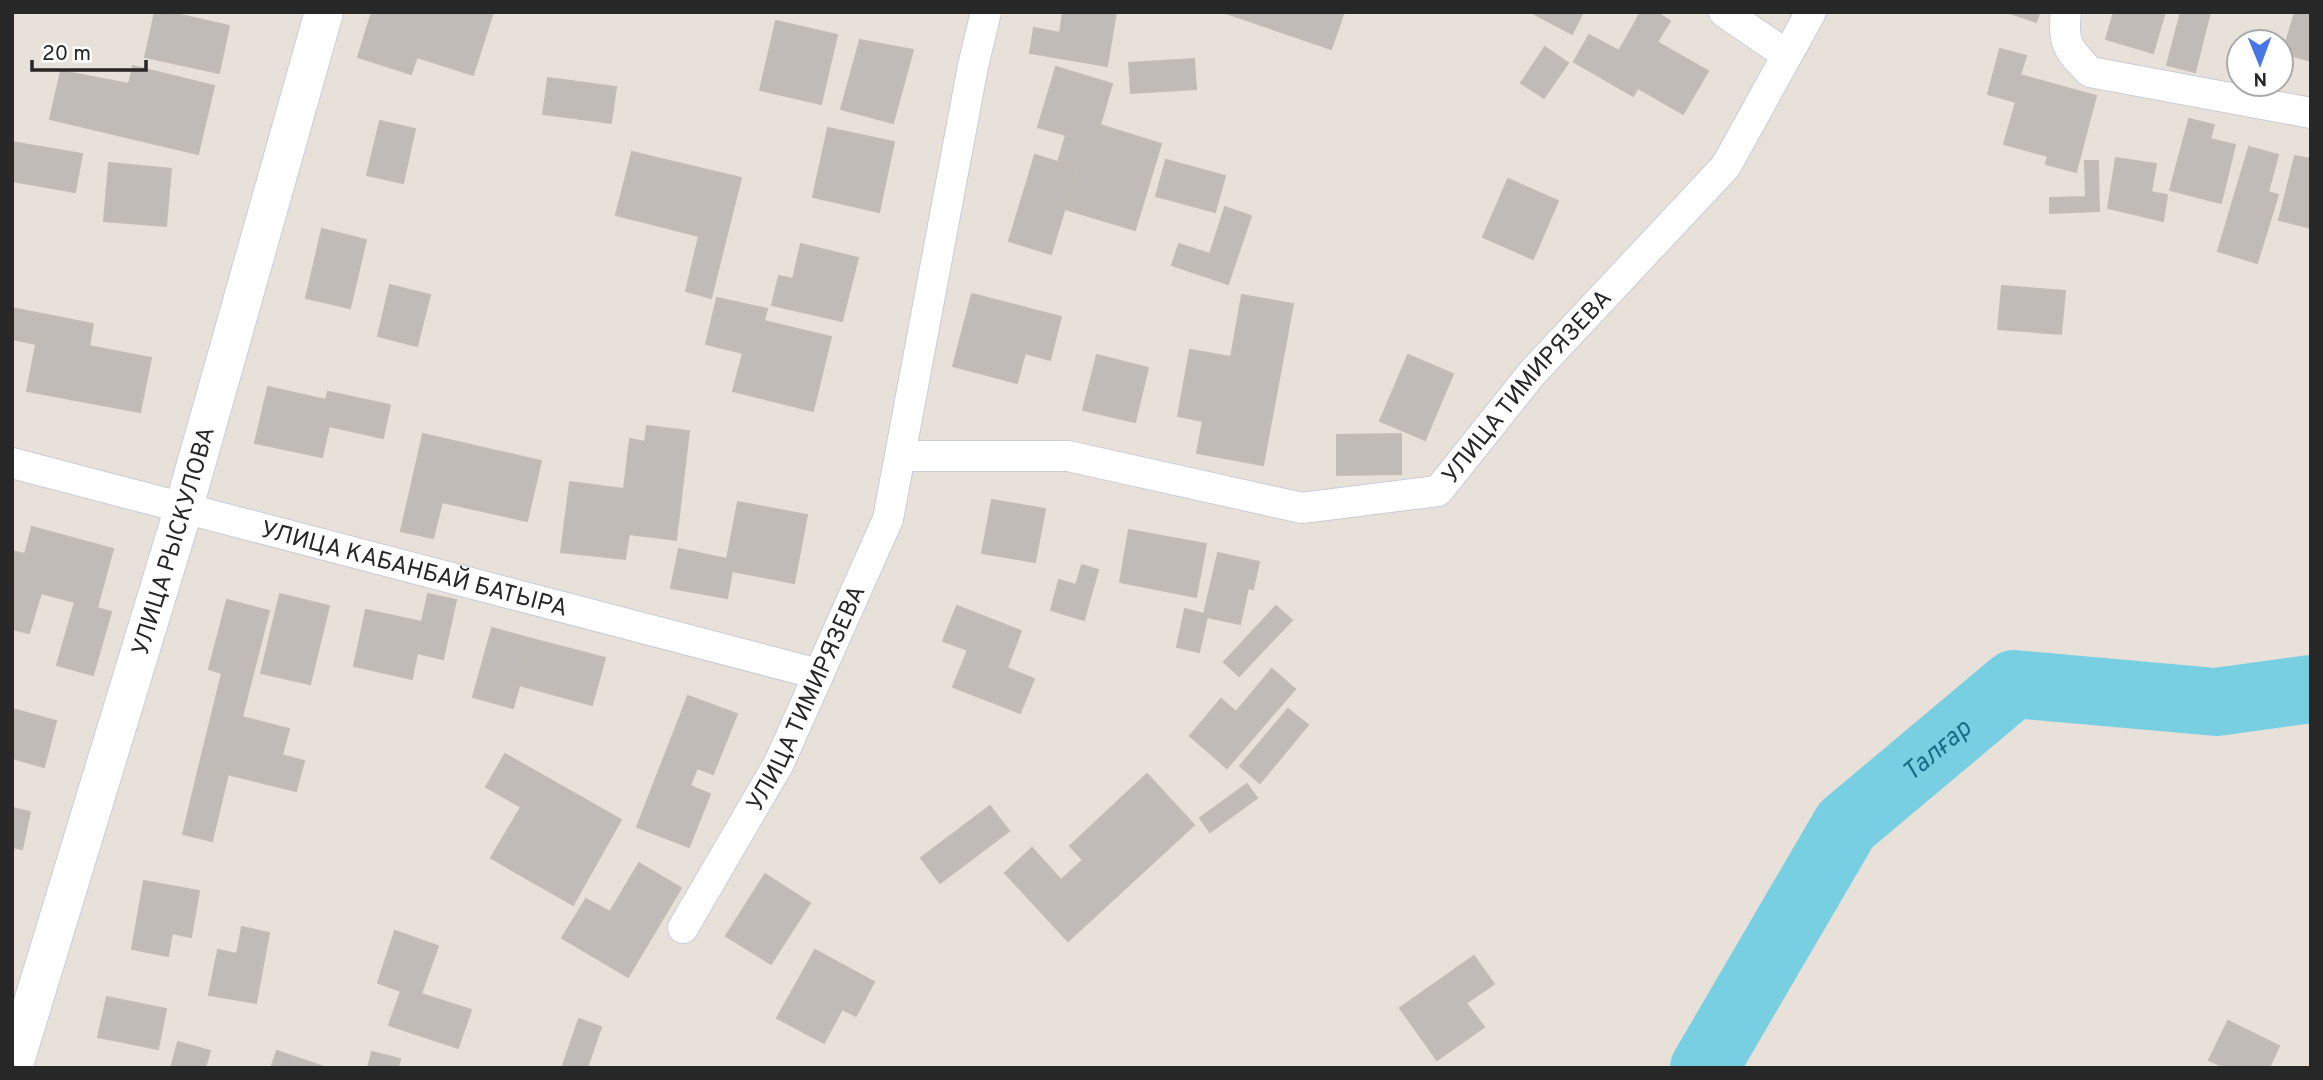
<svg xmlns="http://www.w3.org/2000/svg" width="2323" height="1080" font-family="Overpass,sans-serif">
  <rect width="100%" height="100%" fill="#e8e1da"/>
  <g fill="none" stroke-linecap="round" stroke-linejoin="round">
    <path stroke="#77cfe1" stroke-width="68" id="s1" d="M1704,1068L1846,825L2014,684L2216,702L2311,689"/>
  </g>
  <g fill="#c1bbb7" stroke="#c3bcb4" stroke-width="2">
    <polygon points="155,12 168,12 229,26 219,73 145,57"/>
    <polygon points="372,12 493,12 473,75 417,57 411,74 358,57"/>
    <polygon points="1063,12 1116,12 1107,66 1030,53 1034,28 1060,33"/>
    <polygon points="1223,12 1344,12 1331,49"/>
    <polygon points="1531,12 1583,12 1572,34"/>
    <polygon points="1641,12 1656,12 1670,21 1657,42 1708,71 1683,114 1638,88 1633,96 1574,62 1589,35 1619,51"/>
    <polygon points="2007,12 2040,12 2036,22"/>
    <polygon points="2114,12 2165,12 2153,53 2106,39"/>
    <polygon points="2181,12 2210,12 2195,72 2167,65"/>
    <polygon points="2295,12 2311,12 2311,61 2283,53"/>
    <polygon points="776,21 837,35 821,104 760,90"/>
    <polygon points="860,40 913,50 893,123 841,109"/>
    <polygon points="1545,47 1568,63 1544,98 1521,83"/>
    <polygon points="2000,49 2026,56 2020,75 2096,96 2076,172 2046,164 2048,156 2004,144 2016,102 1988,94"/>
    <polygon points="1194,59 1196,89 1131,93 1129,63"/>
    <polygon points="133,66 214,86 198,154 50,119 61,71 129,84"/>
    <polygon points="1056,67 1112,84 1100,125 1161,144 1135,230 1065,209 1077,168 1058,162 1066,135 1038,127"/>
    <polygon points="548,78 616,87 611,123 543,114"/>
    <polygon points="2189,119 2214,125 2210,139 2235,145 2221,203 2170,190"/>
    <polygon points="380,121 415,129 403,183 367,175"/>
    <polygon points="828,128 894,142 879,212 813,197"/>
    <polygon points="12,142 82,154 75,192 12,181"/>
    <polygon points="2249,147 2278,155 2268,192 2278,195 2257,263 2218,251"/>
    <polygon points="632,152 741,178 711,298 686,291 699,236 616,215"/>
    <polygon points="1035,155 1077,168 1051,254 1009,241"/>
    <polygon points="2295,156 2311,159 2311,228 2279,220"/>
    <polygon points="2116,158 2156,164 2151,192 2167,195 2163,221 2108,208"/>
    <polygon points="1166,160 1225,176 1215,212 1156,196"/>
    <polygon points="2085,161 2098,161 2099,211 2050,213 2050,198 2086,197"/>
    <polygon points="109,163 171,169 166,226 104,221"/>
    <polygon points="1508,179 1558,201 1533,259 1483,237"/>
    <polygon points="1225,207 1251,216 1228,284 1172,265 1179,244 1210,254"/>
    <polygon points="322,229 366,240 350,308 306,298"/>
    <polygon points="801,244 858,258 842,321 772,305 779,276 793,279"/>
    <polygon points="390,285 430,295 417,346 378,336"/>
    <polygon points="2002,286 2065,291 2061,334 1998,329"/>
    <polygon points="972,294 1061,317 1050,360 1025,353 1017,383 953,366"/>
    <polygon points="1242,295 1293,304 1263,465 1197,453 1203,421 1178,416 1190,350 1231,357"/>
    <polygon points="717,298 767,309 764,321 831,337 813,411 733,391 743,353 706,344"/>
    <polygon points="12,308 42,314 36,344 12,339"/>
    <polygon points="42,314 93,324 89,346 151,358 140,412 27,391"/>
    <polygon points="1097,355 1148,368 1135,422 1083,410"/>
    <polygon points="1408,355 1453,374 1425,440 1380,421"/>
    <polygon points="268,387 326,400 328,392 390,405 383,438 329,426 322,457 255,443"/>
    <polygon points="647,426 689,431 676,540 629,534 625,559 561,552 570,482 624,489 630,439 645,442"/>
    <polygon points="423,434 541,461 527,521 442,502 433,538 401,531"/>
    <polygon points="1401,434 1401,474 1337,475 1337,435"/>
    <polygon points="992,500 1045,509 1035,562 982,553"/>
    <polygon points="738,502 807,515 794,583 732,571 727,598 671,588 679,549 727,559"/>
    <polygon points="32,527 113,549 97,608 111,612 93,675 57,665 75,602 41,593 29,633 12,629 12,600 15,589 12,588 12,551 25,554"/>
    <polygon points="1129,530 1206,544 1196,597 1120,582"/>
    <polygon points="1218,553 1259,562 1253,589 1248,588 1240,624 1207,617 1199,652 1177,647 1185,609 1204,614"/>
    <polygon points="1082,565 1098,570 1084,620 1051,610 1059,580 1076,585"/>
    <polygon points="280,594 329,606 310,684 261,673"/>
    <polygon points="428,594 456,600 443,659 417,653 412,679 354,666 366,610 422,622"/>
    <polygon points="227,600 269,611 242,717 289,729 282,755 304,761 296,791 199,767 222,673 209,669"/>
    <polygon points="957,606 1021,631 1007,668 1034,679 1020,713 953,687 968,650 943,641"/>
    <polygon points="1276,606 1292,620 1239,676 1224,662"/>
    <polygon points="492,628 532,639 513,708 473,697"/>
    <polygon points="532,639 605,658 592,705 519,685"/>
    <polygon points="1272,669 1295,689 1227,768 1190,736 1221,699 1236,712"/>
    <polygon points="688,696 737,714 713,774 697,768 690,786 710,794 689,847 637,827"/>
    <polygon points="12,709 56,721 44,767 12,758"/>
    <polygon points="1288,709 1308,725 1260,783 1240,766"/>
    <polygon points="505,754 621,820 573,905 491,858 521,807 486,787"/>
    <polygon points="199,767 228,774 212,841 183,834"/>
    <polygon points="1147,774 1194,825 1068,941 1005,873 1032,848 1061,880 1083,860 1070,846"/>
    <polygon points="1247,784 1257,798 1210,832 1200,818"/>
    <polygon points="990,806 1009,831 940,883 921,858"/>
    <polygon points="12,808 30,812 22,849 12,847"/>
    <polygon points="639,863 681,888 628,977 562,938 586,899 610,912"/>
    <polygon points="765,874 810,903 771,964 726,936"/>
    <polygon points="144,881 199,891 191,937 172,933 168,956 132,949"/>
    <polygon points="242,927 269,933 256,1003 209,995 218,950 237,954"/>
    <polygon points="395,931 438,946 421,994 471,1010 458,1048 389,1025 401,991 378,983"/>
    <polygon points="815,950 874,982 856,1016 842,1009 824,1043 777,1018"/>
    <polygon points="1474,956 1494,984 1466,1003 1484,1027 1437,1060 1400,1008"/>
    <polygon points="107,997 166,1009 158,1049 98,1037"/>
    <polygon points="579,1019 601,1027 587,1068 562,1068"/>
    <polygon points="2228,1021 2279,1046 2269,1068 2226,1068 2209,1060"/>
    <polygon points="178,1042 210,1051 205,1068 171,1068"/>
    <polygon points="277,1051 327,1068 271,1068"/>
    <polygon points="372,1052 400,1059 398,1068 368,1068"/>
  </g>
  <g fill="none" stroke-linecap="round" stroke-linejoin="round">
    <defs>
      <g id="street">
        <polyline points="1724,12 1787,55"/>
        <path d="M2066,12C2062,45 2069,50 2090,72L2311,113"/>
        <path id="s2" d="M900,456H1068L1302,508L1438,491L1533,372L1726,166L1811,12"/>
        <path id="s3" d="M12,463L818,674"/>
        <path id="s4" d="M683,928L779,763L888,519L973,66L986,12"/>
      </g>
      <g id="secondary">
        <path id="s5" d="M13,1068L184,507L324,12"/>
      </g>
    </defs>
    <use href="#street" stroke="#c9cdd8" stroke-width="32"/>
    <use href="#secondary" stroke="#c9cdd8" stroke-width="40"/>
    <use href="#street" stroke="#fff" stroke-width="30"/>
    <use href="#secondary" stroke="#fff" stroke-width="38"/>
  </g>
  <g text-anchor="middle" stroke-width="6" stroke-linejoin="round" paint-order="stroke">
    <g font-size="24" fill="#272727" stroke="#fff">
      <text dy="8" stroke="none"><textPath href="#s2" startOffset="682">УЛИЦА ТИМИРЯЗЕВА</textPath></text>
      <text dy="8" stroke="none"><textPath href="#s5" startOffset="551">УЛИЦА РЫСКУЛОВА</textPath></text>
      <text dy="8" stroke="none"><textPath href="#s3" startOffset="416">УЛИЦА КАБАНБАЙ БАТЫРА</textPath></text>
      <text dy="8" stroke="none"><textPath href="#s4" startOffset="261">УЛИЦА ТИМИРЯЗЕВА</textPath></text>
    </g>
    <g font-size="26" font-style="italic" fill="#1a6d88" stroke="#fff">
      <text dy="9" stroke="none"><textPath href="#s1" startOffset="399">Талғар</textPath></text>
    </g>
  </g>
  <rect width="2323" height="1080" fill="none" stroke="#272727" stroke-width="28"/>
  <g transform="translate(2260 63) rotate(179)"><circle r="33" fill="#ffffff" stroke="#a9a9a9" stroke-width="2"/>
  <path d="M0-5L12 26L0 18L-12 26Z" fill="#4976e6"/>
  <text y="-10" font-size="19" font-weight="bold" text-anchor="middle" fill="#272727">N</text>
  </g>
  <path d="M32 60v10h114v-10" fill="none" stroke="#272727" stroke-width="3.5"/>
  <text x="42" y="60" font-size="21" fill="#272727" stroke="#ffffff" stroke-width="5" paint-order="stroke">20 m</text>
</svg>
